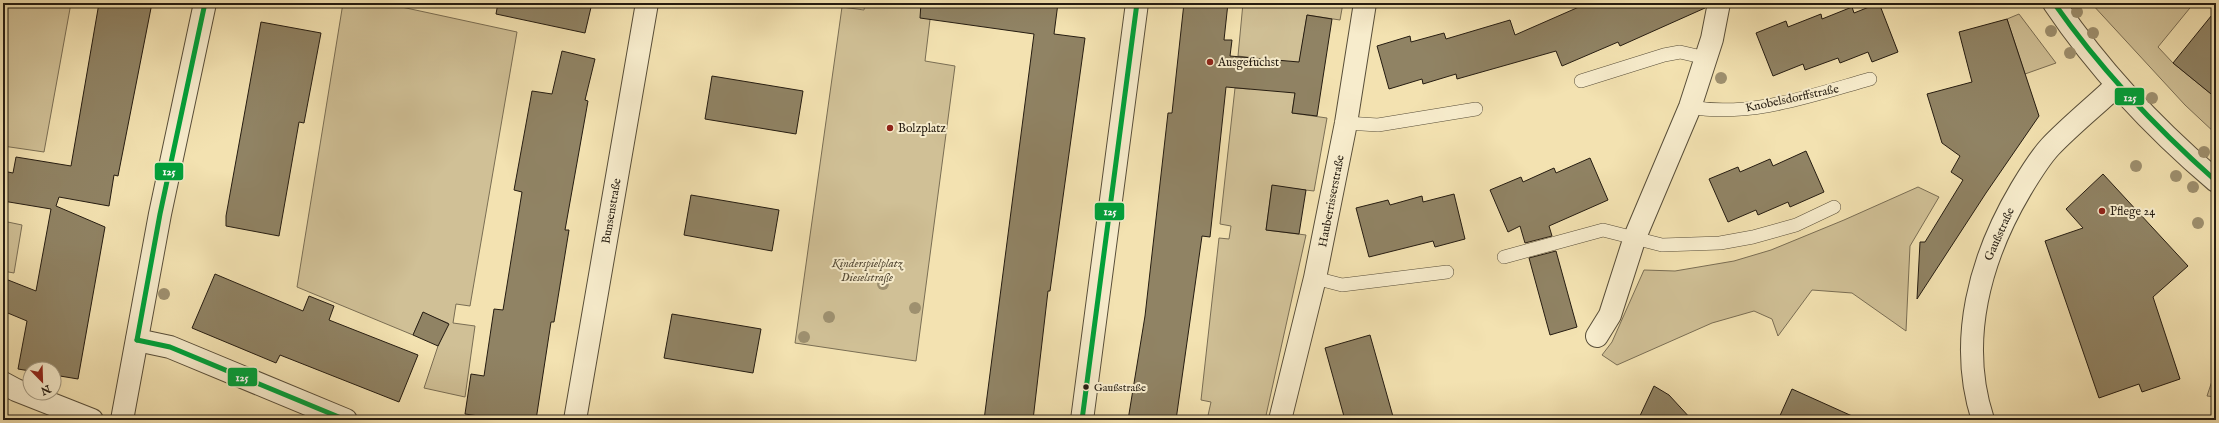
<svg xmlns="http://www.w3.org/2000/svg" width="2219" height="423" font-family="'IM FELL English',serif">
  <rect width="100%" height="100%" fill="#f3e2b1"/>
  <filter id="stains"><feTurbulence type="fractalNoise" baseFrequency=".005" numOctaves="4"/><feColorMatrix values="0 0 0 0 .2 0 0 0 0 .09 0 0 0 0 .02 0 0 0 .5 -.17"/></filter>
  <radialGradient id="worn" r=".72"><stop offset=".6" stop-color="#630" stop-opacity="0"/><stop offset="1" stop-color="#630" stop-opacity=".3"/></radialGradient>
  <g fill="#d0c096" stroke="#7a6e54">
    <polygon points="3,3 71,3 44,152 3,146"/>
    <polygon points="343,3 383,3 517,32 470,306 456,304 453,323 475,326 465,397 424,388 438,346 448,323 423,313 413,335 297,287"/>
    <polygon points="865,3 932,3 925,61 955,66 916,361 795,343 842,7 864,10"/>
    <polygon points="1243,3 1343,3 1340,20 1307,15 1292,113 1327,118 1314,191 1272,186 1266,230 1306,235 1265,420 1207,420 1211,402 1201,400 1219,238 1229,239 1231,226 1220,224 1235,88 1250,89 1254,58 1238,56"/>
    <polygon points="2091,3 2194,3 2158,47 2173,63 2216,98 2216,134 2185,105"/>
    <polygon points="2019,14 2056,63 2025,74 2007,19"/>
    <polygon points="1918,187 1939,197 1910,246 1906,331 1852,293 1812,290 1778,336 1772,319 1754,311 1712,323 1617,365 1602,355 1612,342 1644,270 1675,271 1734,261 1771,250 1844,220"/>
    <polygon points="3,221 22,225 14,273 3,271"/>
    <polygon points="2216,369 2216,397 2207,396"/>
  </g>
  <g fill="#908364" stroke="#251c11">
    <polygon points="99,3 152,3 118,176 114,175 109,206 59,197 56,206 105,227 78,379 54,375 54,369 30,369 30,371 18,369 27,321 3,311 3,278 36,291 51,209 3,201 3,171 13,173 16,157 71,166"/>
    <polygon points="498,3 592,3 585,33 496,14"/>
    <polygon points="921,3 1058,3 1054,34 1085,38 1050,291 1048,291 1033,420 984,420 1034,34 920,18"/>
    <polygon points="1184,3 1228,3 1224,40 1232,40 1230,56 1299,62 1307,15 1332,19 1317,116 1292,113 1295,93 1226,87 1210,237 1202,236 1176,420 1128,420 1145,316 1168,113 1172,113"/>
    <polygon points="1588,3 1706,3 1705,8 1649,33 1620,46 1618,42 1562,66 1556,51 1457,79 1456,74 1423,84 1422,79 1389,89 1377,46 1410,36 1411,42 1444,33 1446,39 1510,20 1515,35"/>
    <polygon points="1879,3 1898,52 1872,62 1868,52 1840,63 1838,58 1805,70 1803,64 1773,76 1756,33 1786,21 1788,27 1821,14 1822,19 1852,7 1854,13"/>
    <polygon points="2216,10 2216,98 2173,63"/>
    <polygon points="2007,19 2039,116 1986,193 1917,299 1920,242 1925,242 1963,180 1951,172 1960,156 1942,143 1927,94 1972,82 1959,32"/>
    <polygon points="261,22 321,33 304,123 299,122 279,236 226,226 226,216"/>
    <polygon points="562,51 595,59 585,100 588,101 565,230 569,230 554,322 551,322 536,420 478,420 479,416 465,414 471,374 484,376 494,309 503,310 522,192 514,190 532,91 552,94"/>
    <polygon points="712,76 803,91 796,134 705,119"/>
    <polygon points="1806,151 1824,192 1790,207 1788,202 1758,215 1756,210 1728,222 1709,179 1738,167 1740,172 1770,159 1773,166"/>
    <polygon points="1590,158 1608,200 1549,226 1552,236 1525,243 1520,226 1508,232 1490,190 1521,177 1523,182 1554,168 1556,173"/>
    <polygon points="2103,174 2188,266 2153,297 2180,379 2142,392 2139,384 2099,398 2045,241 2083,228 2066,209"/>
    <polygon points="1272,185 1306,190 1299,234 1266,230"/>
    <polygon points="1454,194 1465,239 1435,247 1433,241 1369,257 1356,208 1388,200 1390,205 1422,196 1423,202"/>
    <polygon points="691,195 779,210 772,251 684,235"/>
    <polygon points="1556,251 1577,327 1550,335 1529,258"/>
    <polygon points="215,274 303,311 309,296 334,306 329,320 418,355 399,402 280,355 276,363 192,328"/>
    <polygon points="423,312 449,324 438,346 413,335"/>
    <polygon points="672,314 761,329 753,373 664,358"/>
    <polygon points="1370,335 1394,420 1345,420 1325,348"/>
    <polygon points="1654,386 1669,395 1692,420 1638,420"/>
    <polygon points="1792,389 1861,420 1778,420"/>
  </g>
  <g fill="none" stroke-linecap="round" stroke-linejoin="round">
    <defs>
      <g id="service">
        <polyline points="1581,81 1664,55 1680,52 1706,58"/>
        <path d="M1690,107C1750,118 1813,95 1870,79"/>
        <polyline points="1346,123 1378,125 1476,109"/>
        <polyline points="1504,257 1603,230 1662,245 1720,243 1753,237 1796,225 1834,207"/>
        <polyline points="1315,278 1342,285 1447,272"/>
      </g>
      <g id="minor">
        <path d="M2054,3C2099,70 2155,129 2216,181"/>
        <polyline points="1597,336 1610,315 1635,237 1690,107 1712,39 1719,3"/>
        <polyline points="137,340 170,347 346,420"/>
        <polyline points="3,383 16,390 92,420"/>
        <polyline points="122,420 160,214 205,3"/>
        <polyline points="575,420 647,3"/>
        <polyline points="1082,420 1137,3"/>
        <polyline points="1280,420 1315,278 1346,123 1365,3"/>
        <path d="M1983,420C1957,341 1980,258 2021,189C2030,174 2039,159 2050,147C2071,125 2095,106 2117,85"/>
      </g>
    </defs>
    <use href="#service" stroke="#584e39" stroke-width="14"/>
    <use href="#minor" stroke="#584e39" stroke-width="24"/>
    <use href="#service" stroke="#f7eccc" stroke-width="13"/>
    <use href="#minor" stroke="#f7eccc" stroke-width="22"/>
    <defs>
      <g id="bus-1">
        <path d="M2054,3C2101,70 2155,127 2216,181"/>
        <polyline points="137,340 160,214 205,3"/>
        <polyline points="137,340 170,347 346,420"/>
        <polyline points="1082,420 1137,3"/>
      </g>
    </defs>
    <use href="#bus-1" stroke="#f7eccc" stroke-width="8"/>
    <use href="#bus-1" stroke="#00a13a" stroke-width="5"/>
  </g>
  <g fill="#9e906f">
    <circle cx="2077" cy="12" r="6"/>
    <circle cx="2051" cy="31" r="6"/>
    <circle cx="2093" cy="33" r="6"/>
    <circle cx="2070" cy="53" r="6"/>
    <circle cx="1721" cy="78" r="6"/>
    <circle cx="2152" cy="98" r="6"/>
    <circle cx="2204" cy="152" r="6"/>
    <circle cx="2136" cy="166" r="6"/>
    <circle cx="2176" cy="176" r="6"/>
    <circle cx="2193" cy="187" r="6"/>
    <circle cx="2198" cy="223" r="6"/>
    <circle cx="883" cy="284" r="6"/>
    <circle cx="164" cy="294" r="6"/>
    <circle cx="915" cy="308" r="6"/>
    <circle cx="829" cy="317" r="6"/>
    <circle cx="804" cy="337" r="6"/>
  </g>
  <g fill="#8f2418" stroke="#f7eccc" stroke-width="1.5">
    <circle cx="1210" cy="62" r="4"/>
    <circle cx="890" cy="128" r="4"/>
    <circle cx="2102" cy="211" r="4"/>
  </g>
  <circle fill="#251c11" stroke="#f7eccc" stroke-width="1.5" cx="1086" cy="387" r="3.5"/>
  <g text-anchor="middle" stroke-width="4" stroke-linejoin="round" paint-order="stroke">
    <g font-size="11" fill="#251c11" stroke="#f7eccc" text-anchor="start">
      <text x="1094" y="391">Gaußstraße</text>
    </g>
    <g font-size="12" fill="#251c11" stroke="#f7eccc" text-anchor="start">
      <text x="1218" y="66">Ausgefuchst</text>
      <text x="898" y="132">Bolzplatz</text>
      <text x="2110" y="215">Pflege 24</text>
    </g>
    <g font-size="12" fill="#251c11" stroke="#f7eccc">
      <text transform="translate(1792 98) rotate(-12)" y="4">Knobelsdorffstraße</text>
      <text transform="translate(1331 201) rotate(-79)" y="4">Hauberrisserstraße</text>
      <text transform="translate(611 211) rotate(-80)" y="4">Bunsenstraße</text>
      <text transform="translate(1999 234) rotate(-66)" y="4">Gaußstraße</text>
    </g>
    <g font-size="12" font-style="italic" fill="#584d39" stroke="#f7eccc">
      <text x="867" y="267">Kinderspielplatz<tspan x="867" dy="14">Dieselstraße</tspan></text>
    </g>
  </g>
  <g stroke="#f7eccc" stroke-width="1.5">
    <rect x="2114" y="87" width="31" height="19" rx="4" fill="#00a13a"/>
    <rect x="154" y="162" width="30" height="19" rx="4" fill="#00a13a"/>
    <rect x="1094" y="202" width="31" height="19" rx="4" fill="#00a13a"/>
    <rect x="227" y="367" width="31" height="20" rx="4" fill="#00a13a"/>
  </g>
  <g font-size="11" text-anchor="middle" font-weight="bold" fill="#fff">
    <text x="2130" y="101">125</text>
    <text x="169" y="175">125</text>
    <text x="1110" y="215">125</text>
    <text x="242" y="381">125</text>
  </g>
  <rect width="2219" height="423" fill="none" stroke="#f3e2b1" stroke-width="16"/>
  <rect x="4" y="4" width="2211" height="415" fill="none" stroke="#251c11" stroke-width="2"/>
  <rect x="8" y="8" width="2203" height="407" fill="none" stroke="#251c11"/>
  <g transform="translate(42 381) rotate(157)"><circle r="19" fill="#f7eccc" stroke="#a39981"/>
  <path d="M0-3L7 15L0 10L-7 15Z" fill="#8f2418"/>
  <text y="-6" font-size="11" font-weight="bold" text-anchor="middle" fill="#251c11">N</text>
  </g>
  <rect width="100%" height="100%" filter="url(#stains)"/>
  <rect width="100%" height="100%" fill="url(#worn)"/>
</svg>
